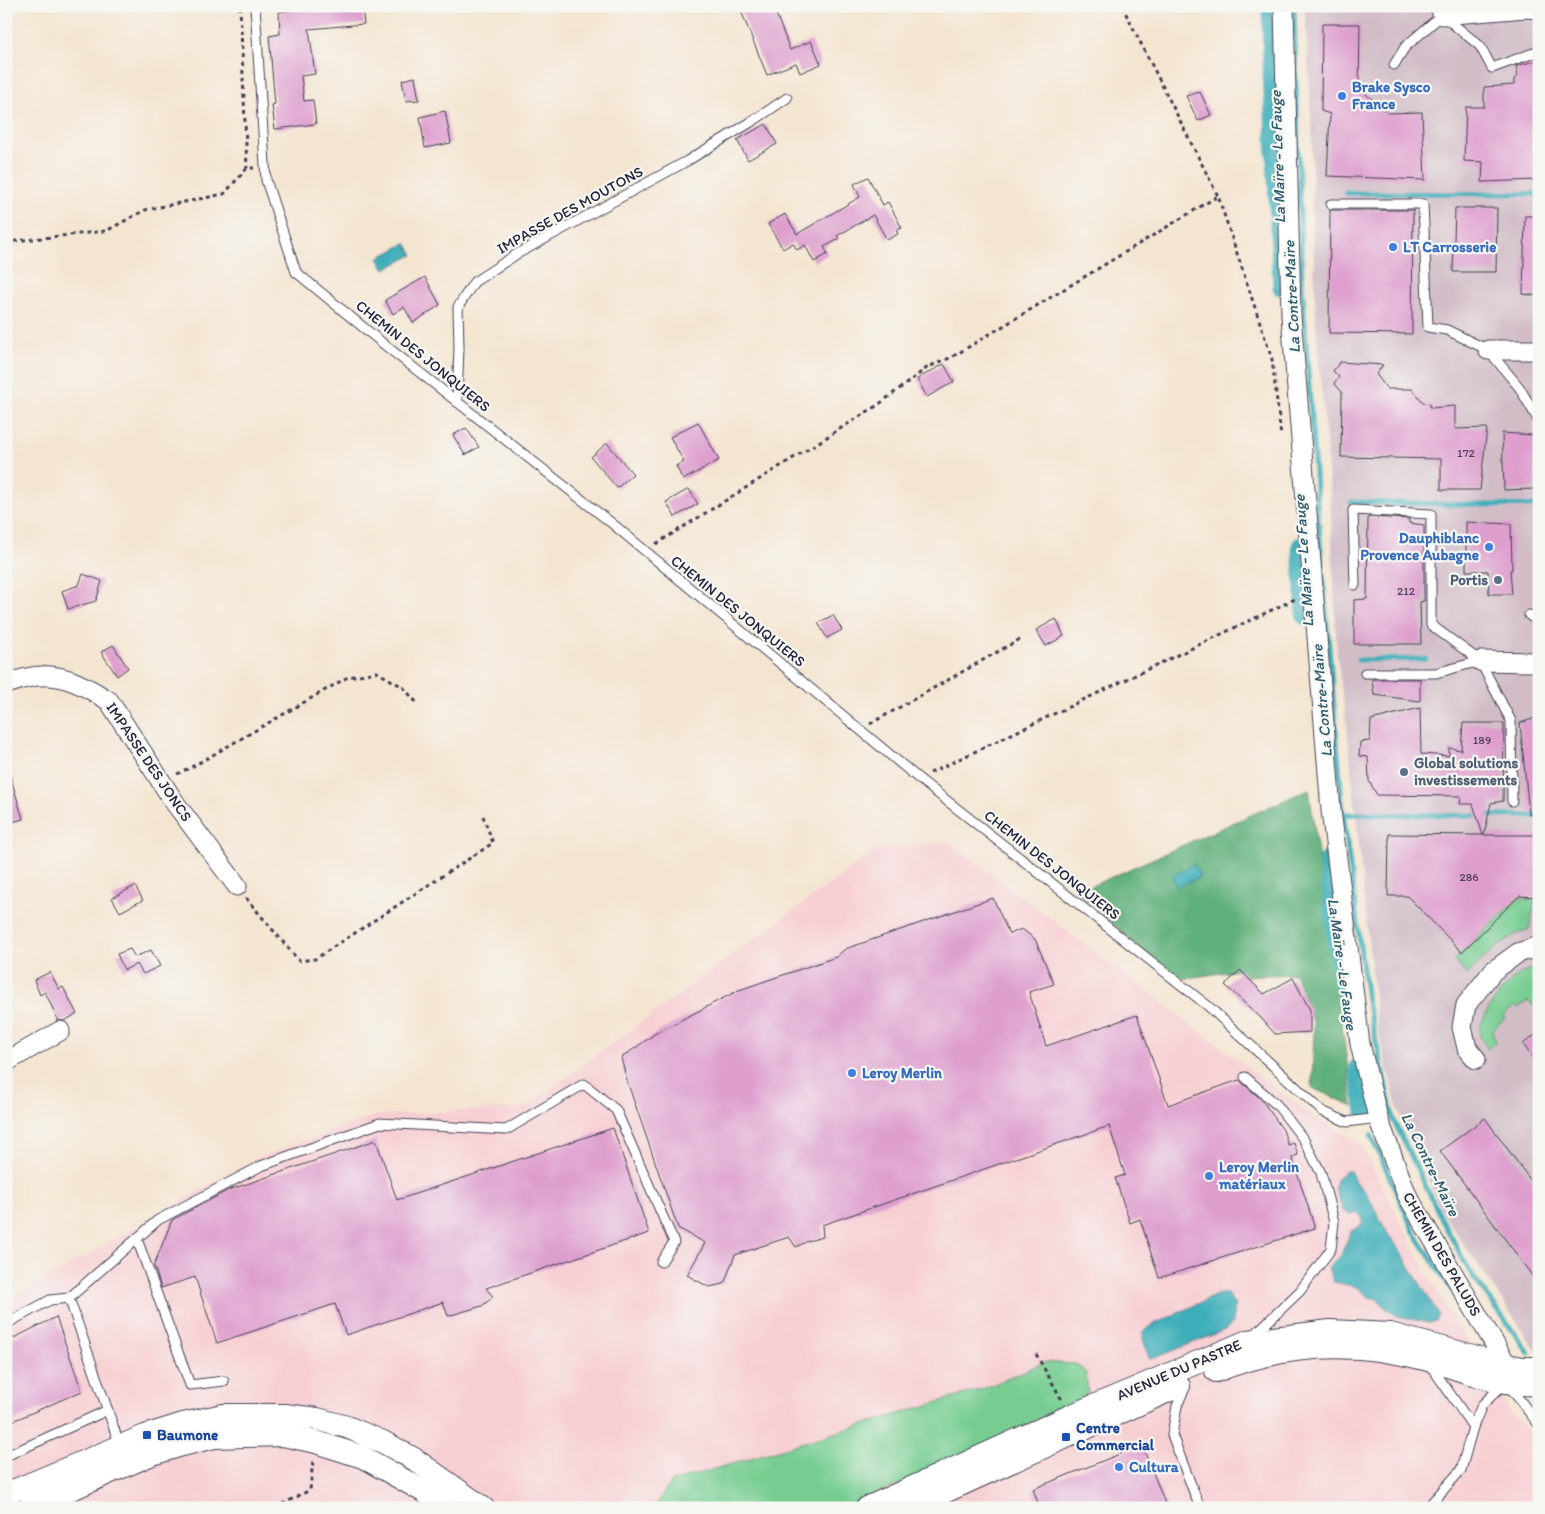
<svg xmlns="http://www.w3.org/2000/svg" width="1545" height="1514" font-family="Itim,sans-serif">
  <rect width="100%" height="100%" fill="#f6f6f2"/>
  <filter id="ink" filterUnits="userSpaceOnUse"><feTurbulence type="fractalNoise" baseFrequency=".02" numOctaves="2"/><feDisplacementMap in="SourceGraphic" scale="10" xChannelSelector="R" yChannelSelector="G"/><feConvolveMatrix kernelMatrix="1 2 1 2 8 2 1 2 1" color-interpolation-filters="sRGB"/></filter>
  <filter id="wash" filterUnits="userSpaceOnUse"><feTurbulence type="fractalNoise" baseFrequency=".0096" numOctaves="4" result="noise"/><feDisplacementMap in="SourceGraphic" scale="20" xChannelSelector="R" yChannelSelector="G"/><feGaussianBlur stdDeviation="1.12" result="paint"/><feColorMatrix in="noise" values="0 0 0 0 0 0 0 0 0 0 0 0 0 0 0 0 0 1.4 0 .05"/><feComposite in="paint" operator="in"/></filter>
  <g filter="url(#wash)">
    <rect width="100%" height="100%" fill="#f4e5d1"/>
    <polygon fill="#f7cfd3" points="948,842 1313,1116 1360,1143 1428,1276 1512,1414 1527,1429 1539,1421 1539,1508 6,1508 6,1302 257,1158 377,1115 524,1108 876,850"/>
    <polygon fill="#d2bdc7" points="1305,6 1539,6 1539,1355 1442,1212 1397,1107 1377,1027 1348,735 1337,657 1330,493 1316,322 1312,205 1312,129"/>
    <g fill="#77cd91" stroke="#4c7866">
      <path d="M1519,898L1535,901L1529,929C1504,937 1485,957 1467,975L1454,960Z"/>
      <path d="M1539,967V1008L1537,1009L1528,1001L1518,1008L1515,1006L1503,1016L1505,1018L1492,1031L1496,1041L1488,1049C1486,1045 1481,1040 1480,1036C1476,1019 1509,979 1523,972C1528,970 1534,969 1539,967Z"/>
      <polygon points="1045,1362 1076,1364 1086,1373 1088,1392 1076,1408 846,1508 654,1508 671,1482 985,1388"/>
    </g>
    <polygon fill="#61b07b" stroke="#42695b" points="1309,789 1353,1106 1312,1088 1314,1024 1295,974 1244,976 1240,970 1175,980 1078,892"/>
    <g fill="#3eaeb9" stroke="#30687a">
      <polygon points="406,243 413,255 385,269 378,258"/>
      <polygon points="1194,864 1200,877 1177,887 1172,876"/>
      <path d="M1346,1170L1350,1171L1356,1183L1366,1192L1388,1234L1398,1247L1439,1315L1436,1321L1429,1323L1397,1316L1382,1305L1377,1299L1369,1297L1360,1289L1354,1286L1334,1282L1328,1268L1341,1255L1351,1231L1362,1225C1363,1219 1362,1215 1356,1212L1349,1214L1343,1211L1335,1189L1336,1179Z"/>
      <polygon points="1221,1293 1228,1294 1235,1306 1233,1323 1225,1330 1155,1358 1149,1358 1143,1339 1143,1331 1150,1326"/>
    </g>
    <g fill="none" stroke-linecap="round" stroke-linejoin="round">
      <g stroke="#3eaeb9" stroke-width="5">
        <polyline points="1294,6 1302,281 1317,504 1342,802 1367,1001 1394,1121 1441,1218 1471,1274 1529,1353"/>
        <polyline points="1346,193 1539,194"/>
        <polyline points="1351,502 1539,506"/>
        <polyline points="1358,660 1426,659"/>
        <polyline points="1344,814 1539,816"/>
        <polyline points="1371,1135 1414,1232 1462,1306"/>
      </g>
      <g stroke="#3eaeb9" stroke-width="19">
        <polyline points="1271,6 1272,72 1282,287"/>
        <polyline points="1301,546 1306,616"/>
        <polyline points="1328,860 1337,942 1345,989"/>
        <polyline points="1358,1068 1366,1113"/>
      </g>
    </g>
    <g id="blocks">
      <g fill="#de9fce">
        <polygon points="326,6 362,6 364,24 309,29 315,74 301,76 304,101 313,100 316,124 275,129 272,105 275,104 269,36 280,34 279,12"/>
        <polygon points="739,6 767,6 769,13 775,11 790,50 811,41 821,64 800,73 796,63 767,75"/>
        <polygon points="1322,24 1360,24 1359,88 1388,113 1422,112 1425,180 1327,176 1330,114 1321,111"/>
        <polygon points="1539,60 1539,180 1482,182 1483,162 1464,161 1466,107 1484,107 1484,87 1514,85 1514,79 1518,76 1516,66"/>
        <polygon points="415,77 419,100 406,101 402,80"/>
        <polygon points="1200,92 1211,115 1198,121 1186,96"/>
        <polygon points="445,111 451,143 425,148 420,117"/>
        <polygon points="766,124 777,144 748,160 737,140"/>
        <polygon points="868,177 883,205 888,202 902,228 896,230 898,234 887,240 873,215 837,236 839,239 824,247 828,254 814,262 805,245 797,250 793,243 783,249 768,224 785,214 797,234 860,197 854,184"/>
        <polygon points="1455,208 1497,208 1496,272 1453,272"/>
        <polygon points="1330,210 1413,210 1412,334 1329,333"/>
        <polygon points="1525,216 1539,216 1539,296 1523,294"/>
        <polygon points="425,277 440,305 413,323 404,307 393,314 385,300"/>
        <polygon points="1340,362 1383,365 1376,374 1387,389 1412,389 1424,403 1430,404 1430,408 1455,406 1455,429 1487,428 1480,490 1441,490 1441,459 1341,457 1342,392 1334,383 1339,377 1333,371"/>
        <polygon points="944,364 954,382 927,397 917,379"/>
        <polygon points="698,422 719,460 683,480 676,466 684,462 670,437"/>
        <polygon points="466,428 479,447 465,455 453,435"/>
        <polygon points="1502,433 1535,435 1534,489 1504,490"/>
        <polygon points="607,443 633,474 617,488 591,457"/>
        <polygon points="689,489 698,504 675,517 666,502"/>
        <polygon points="1368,517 1409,519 1409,523 1424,525 1424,601 1420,602 1421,644 1354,644 1354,600 1367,599"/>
        <polygon points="1466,522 1511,524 1512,570 1510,570 1512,594 1489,594 1488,571 1466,571"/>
        <polygon points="83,574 102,581 96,601 68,609 62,591 79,585"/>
        <polygon points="833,615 842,630 827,638 818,623"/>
        <polygon points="1056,619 1064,636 1046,646 1036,630"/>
        <polygon points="113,645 128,668 117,676 101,652"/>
        <polygon points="1372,679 1420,679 1420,701 1374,695"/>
        <polygon points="1420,708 1421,754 1449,756 1449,748 1461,750 1463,723 1504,723 1503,801 1491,803 1484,835 1539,835 1539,897 1519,896 1462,952 1407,896 1388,896 1389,834 1483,835 1473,804 1460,804 1461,796 1377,795 1369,781 1368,757 1359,756 1360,742 1370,741 1371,720"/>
        <polygon points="1539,717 1539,813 1529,814 1520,723"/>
        <polygon points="6,775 10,775 23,819 6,824"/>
        <polygon points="135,886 143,900 120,912 112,898"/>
        <polygon points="993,898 1009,934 1022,929 1035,939 1054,984 1029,992 1046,1046 1137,1015 1168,1105 1239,1080 1262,1100 1283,1130 1288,1145 1294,1143 1298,1155 1292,1157 1315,1228 1159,1278 1140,1219 1130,1223 1115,1178 1125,1175 1109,1126 822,1225 823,1237 808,1241 796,1247 789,1237 735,1255 724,1284 709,1287 687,1275 705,1243 678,1228 627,1081 621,1058 656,1033 739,990 836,957 845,949"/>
        <polygon points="130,949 135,957 151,950 160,966 143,974 137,964 124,970 117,954"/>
        <polygon points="1240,970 1264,994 1293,978 1310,1010 1310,1032 1275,1034 1261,1018 1225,985"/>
        <polygon points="50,972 59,989 63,987 77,1014 64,1021 58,1020 45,992 40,995 34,980"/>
        <polygon points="1539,1032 1539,1067 1523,1044"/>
        <polygon points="1485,1118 1539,1192 1539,1285 1440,1151"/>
        <polygon points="613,1128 649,1233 486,1288 493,1297 482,1306 448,1316 443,1302 346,1335 335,1304 217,1343 195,1277 161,1288 154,1265 172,1220 229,1190 376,1140 397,1200"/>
        <polygon points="56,1317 82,1391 6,1424 6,1342"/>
        <polygon points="1142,1445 1167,1508 1040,1508 1033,1489"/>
      </g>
    </g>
  </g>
  <g filter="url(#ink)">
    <use href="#blocks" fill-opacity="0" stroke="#423f52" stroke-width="1"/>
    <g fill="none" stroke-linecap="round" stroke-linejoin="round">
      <defs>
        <g id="service">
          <polyline points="255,6 266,180 296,272 386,346 614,525 918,778 1208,1006 1322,1111 1347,1122 1378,1118"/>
          <polyline points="1431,6 1480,46 1492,68 1539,51"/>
          <polyline points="1394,65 1405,47 1443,14"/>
          <polyline points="1331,204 1423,204 1428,327 1447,330 1488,350 1519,387 1539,421"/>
          <polyline points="457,402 459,347 458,307 474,282 517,254 687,161 756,119 787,98"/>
          <polyline points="1355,585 1353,510 1431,514 1431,625 1480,661 1511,721 1512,801"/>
          <polyline points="1529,615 1539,622"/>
          <polyline points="1365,673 1436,673 1480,661"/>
          <polyline points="1245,1077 1277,1105 1304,1140 1321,1173 1334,1222 1331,1249 1300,1291 1253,1336"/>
          <polyline points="137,1239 190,1385 224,1381"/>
          <polyline points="69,1298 158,1220 261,1166 380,1123 506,1130 584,1084 616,1110 674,1242 661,1262"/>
          <polyline points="6,1324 50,1300 69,1298 120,1446"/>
          <polyline points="1431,1366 1473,1427"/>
          <polyline points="1185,1387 1177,1406 1172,1435 1200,1508"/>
          <polyline points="6,1456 108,1410"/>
          <polyline points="1427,1508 1461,1470 1473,1427 1482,1405 1506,1382 1539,1425"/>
        </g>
        <g id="minor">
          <polyline points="1284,6 1291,315 1331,810 1360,1044 1378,1118 1407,1195 1507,1365"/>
          <polyline points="1442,15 1525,8 1539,9"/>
          <polyline points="1488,350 1539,350"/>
          <polyline points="1480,661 1539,662"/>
          <path d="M6,684C17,681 29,676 41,676C65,674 89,688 109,701L175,803L237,886"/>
          <polyline points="1476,1059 1467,1048 1462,1027 1466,1005 1493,971 1518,953 1539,946"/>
          <polyline points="6,1062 60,1031"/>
        </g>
        <g id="tertiary">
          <path d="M1216,1371C1286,1343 1355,1340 1428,1360C1464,1370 1501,1387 1539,1384"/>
          <polyline points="6,1494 145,1436 183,1424 223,1415 285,1415 317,1419 347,1427 383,1442 414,1459 483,1508"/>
          <polyline points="28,1508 152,1454 182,1445 214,1437 283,1435 316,1442 363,1457 425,1492 446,1508"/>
          <polyline points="867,1508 1070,1416 1248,1341 1330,1331 1390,1334 1507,1365 1523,1368 1539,1368"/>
          <polyline points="909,1508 1179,1386"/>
        </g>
      </defs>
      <use href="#service" stroke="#423f52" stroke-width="11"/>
      <use href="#minor" stroke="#423f52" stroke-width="21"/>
      <use href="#tertiary" stroke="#423f52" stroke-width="24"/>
      <g stroke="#423f52" stroke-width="3" stroke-dasharray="4 4" stroke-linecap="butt">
        <polyline points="240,6 247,168"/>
        <polyline points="1122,6 1218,196"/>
        <polyline points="6,242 106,231 145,210 224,194 247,168 254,168"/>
        <polyline points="656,544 878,405 928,367 952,357 1218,196 1272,359 1281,436"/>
        <polyline points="870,724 1022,638"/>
        <polyline points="930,773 1297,598"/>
        <polyline points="177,774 190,768 348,677 377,672 403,687 417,703"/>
        <polyline points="246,898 299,961 315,959 493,843 483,816"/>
        <polyline points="1036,1354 1062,1400"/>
        <polyline points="275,1508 310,1490 313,1460"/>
      </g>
      <use href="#service" stroke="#fff" stroke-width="9"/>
      <use href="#minor" stroke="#fff" stroke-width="19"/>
      <use href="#tertiary" stroke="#fff" stroke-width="22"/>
    </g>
  </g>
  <g fill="#3f7fe0" stroke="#f6f6f2" stroke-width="2">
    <circle cx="1342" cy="96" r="5"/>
    <circle cx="1393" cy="247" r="5"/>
    <circle cx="1489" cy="547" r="5"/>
    <circle cx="852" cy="1073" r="5"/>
    <circle cx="1209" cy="1176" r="5"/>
    <circle cx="1119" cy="1467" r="5"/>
  </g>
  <g fill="#5c6f8a" stroke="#f6f6f2" stroke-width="2">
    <circle cx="1498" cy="580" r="5"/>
    <circle cx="1404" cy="772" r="5"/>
  </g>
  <g fill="#1a4fb4" stroke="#f6f6f2" stroke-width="2">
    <rect x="142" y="1430" width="10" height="10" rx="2.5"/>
    <rect x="1061" y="1432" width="10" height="10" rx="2.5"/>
  </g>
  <g text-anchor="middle" stroke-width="4.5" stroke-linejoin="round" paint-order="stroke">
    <g font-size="12" fill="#514160">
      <text x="1466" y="457">172</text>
      <text x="1406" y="595">212</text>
      <text x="1482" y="744">189</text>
      <text x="1469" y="881">286</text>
    </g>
    <g font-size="15" font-weight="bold" fill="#366cbe" stroke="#f6f6f2" text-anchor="start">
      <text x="1352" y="92">Brake Sysco<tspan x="1352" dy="17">France</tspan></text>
      <text x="1403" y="252">LT Carrosserie</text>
      <text x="1479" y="543" text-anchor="end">Dauphiblanc<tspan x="1479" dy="17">Provence Aubagne</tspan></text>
      <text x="862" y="1078">Leroy Merlin</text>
      <text x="1219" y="1172">Leroy Merlin<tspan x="1219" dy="17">matériaux</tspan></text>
      <text x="1129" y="1472">Cultura</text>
    </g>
    <g font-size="15" fill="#22223b" stroke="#f6f6f2">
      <text transform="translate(570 210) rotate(-29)" y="5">IMPASSE DES MOUTONS</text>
      <text transform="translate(423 356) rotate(39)" y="5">CHEMIN DES JONQUIERS</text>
      <text transform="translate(738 611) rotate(39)" y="5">CHEMIN DES JONQUIERS</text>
      <text transform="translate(149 762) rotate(56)" y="5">IMPASSE DES JONCS</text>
      <text transform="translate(1052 865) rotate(38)" y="5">CHEMIN DES JONQUIERS</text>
      <text transform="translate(1442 1254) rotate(60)" y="5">CHEMIN DES PALUDS</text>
      <text transform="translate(1179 1370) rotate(-23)" y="5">AVENUE DU PASTRE</text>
    </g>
    <g font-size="15" font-weight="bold" fill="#4e5e75" stroke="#f6f6f2" text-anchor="end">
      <text x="1488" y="585">Portis</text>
      <text x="1414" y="768" text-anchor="start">Global solutions<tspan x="1414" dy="17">investissements</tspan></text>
    </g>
    <g font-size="15" font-weight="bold" fill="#164399" stroke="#f6f6f2" text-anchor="start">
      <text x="1076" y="1433">Centre<tspan x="1076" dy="17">Commercial</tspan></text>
      <text x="157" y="1440">Baumone</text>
    </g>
    <g font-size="16" font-style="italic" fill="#2d5a6d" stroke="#f6f6f2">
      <text transform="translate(1277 157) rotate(-92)" y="6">La Maïre - Le Fauge</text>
      <text transform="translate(1291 297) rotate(-93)" y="6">La Contre-Maïre</text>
      <text transform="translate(1303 561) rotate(-94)" y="6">La Maïre - Le Fauge</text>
      <text transform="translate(1321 701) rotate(-95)" y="6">La Contre-Maïre</text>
      <text transform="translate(1343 964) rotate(82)" y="6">La Maïre - Le Fauge</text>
      <text transform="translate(1431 1164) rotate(64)" y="6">La Contre-Maïre</text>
    </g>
  </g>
  <rect width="1545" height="1514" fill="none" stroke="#f6f6f2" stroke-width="25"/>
</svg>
